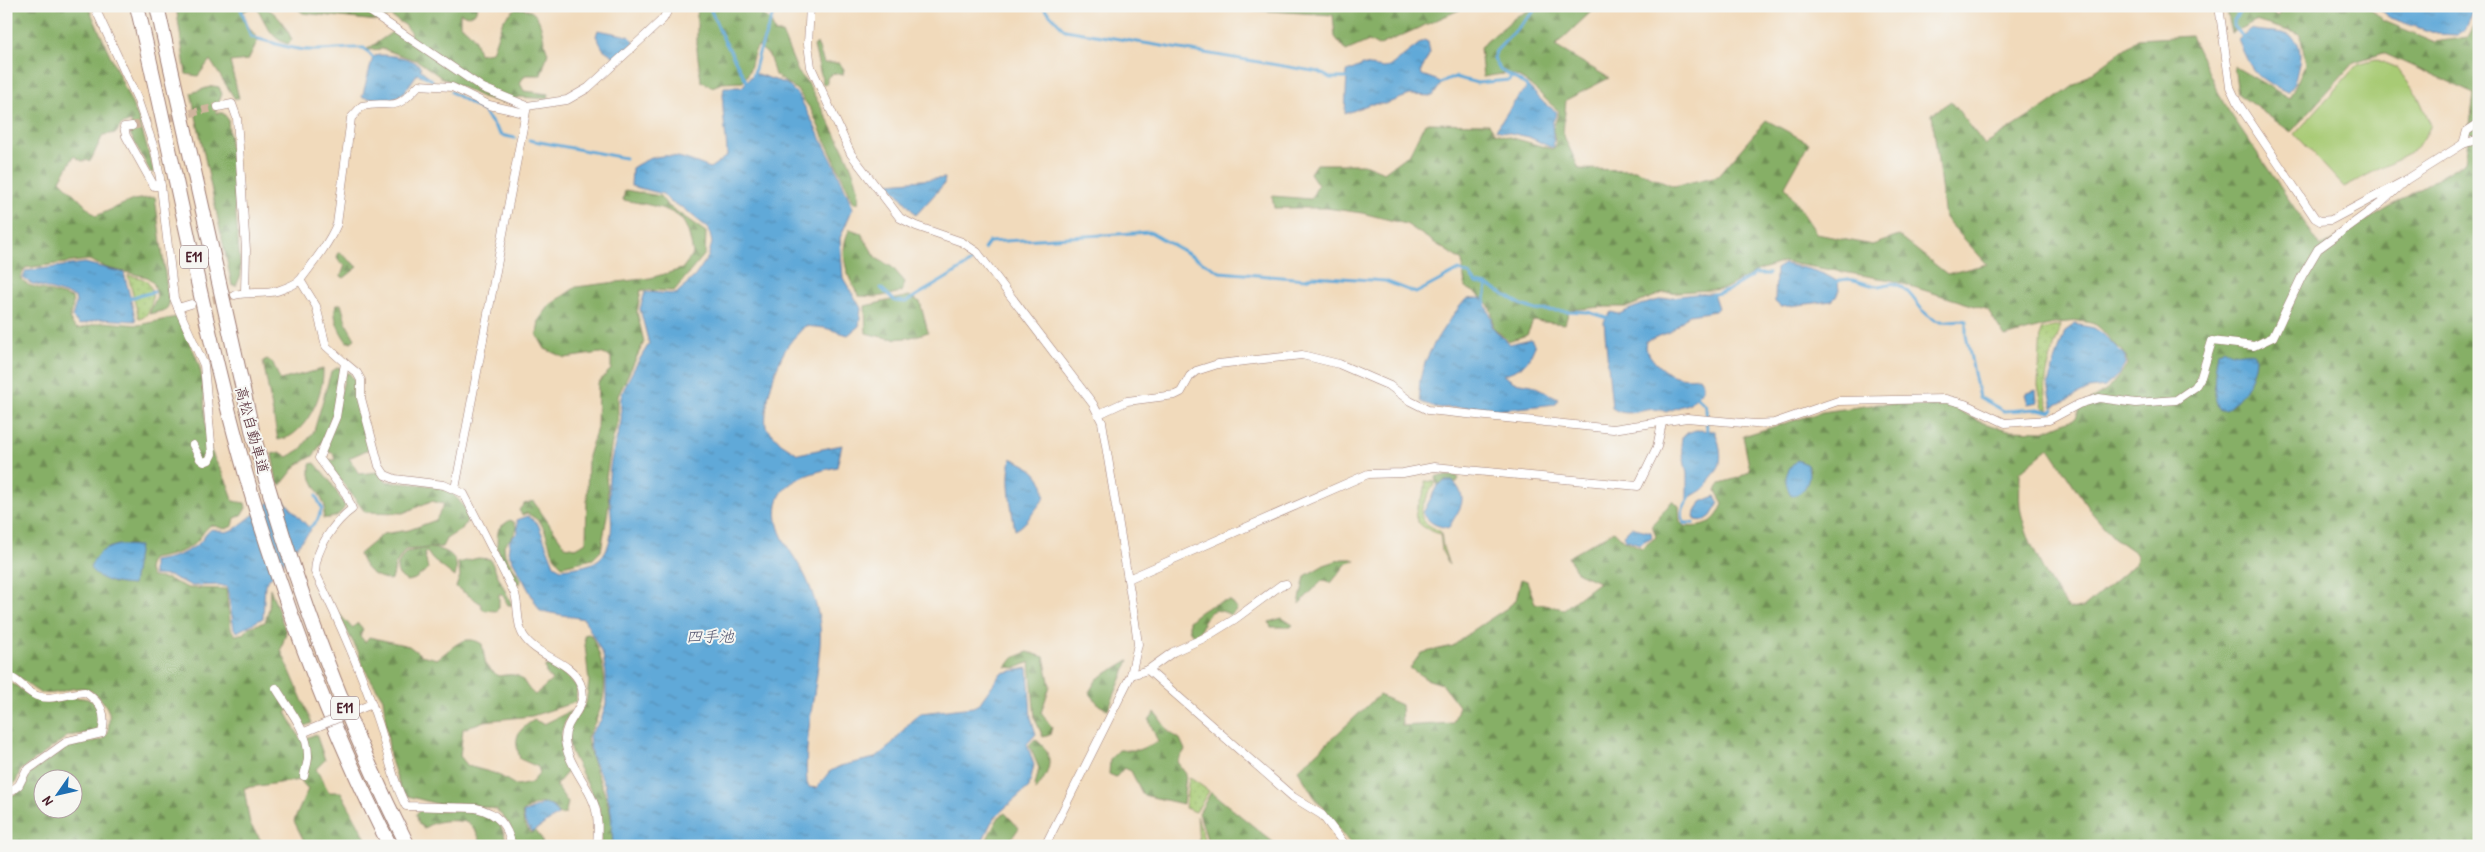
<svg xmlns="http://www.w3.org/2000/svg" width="2485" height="852" font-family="'Patrick Hand','Klee One',sans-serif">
  <defs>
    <pattern id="grass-dots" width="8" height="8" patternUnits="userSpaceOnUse" patternTransform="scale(1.25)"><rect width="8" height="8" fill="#a8cb74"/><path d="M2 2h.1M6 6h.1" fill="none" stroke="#92ae65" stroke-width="1.8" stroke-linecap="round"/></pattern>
    <pattern id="forest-firs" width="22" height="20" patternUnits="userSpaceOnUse" patternTransform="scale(1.25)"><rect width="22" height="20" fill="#86af66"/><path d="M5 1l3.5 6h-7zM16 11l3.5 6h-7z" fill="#708e54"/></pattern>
    <pattern id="water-ripples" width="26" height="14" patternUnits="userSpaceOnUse" patternTransform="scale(1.25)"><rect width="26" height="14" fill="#61a9d8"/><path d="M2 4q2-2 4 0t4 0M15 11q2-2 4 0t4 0" fill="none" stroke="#5289af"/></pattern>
  </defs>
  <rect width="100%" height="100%" fill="#f6f6f2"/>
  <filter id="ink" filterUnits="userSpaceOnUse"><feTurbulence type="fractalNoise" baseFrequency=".02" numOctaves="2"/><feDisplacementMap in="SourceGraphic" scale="10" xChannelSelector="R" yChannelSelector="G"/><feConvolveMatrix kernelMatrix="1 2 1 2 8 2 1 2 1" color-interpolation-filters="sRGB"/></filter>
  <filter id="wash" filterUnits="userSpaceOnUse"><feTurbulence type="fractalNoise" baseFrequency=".0096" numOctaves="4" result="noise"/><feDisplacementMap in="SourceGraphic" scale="20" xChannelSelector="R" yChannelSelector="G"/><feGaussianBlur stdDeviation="1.12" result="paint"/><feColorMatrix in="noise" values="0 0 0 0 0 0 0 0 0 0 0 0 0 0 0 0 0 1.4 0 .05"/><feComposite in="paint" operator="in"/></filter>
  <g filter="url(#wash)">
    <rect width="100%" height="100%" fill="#f1dabb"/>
    <g fill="url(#grass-dots)" stroke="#797550">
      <path d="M128,275C135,277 143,277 147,282C157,291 152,317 139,319Z"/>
      <path d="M2061,325C2053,354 2038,382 2050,411L2043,407L2038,386L2041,330Z"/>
      <path d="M1425,481L1437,482C1432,486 1429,493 1426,499C1415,519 1424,523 1441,532L1443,547L1449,565L1442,551L1440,534C1393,519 1429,503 1425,481Z"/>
      <polygon points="1189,777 1209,791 1196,812 1185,808"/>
      <polygon points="1197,816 1206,846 1199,846"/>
    </g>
    <g fill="url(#forest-firs)" stroke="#686748" fill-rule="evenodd">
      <path d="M6,6H88L139,120L154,172L151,173L129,132L132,130L131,121L121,125L116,133L103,135L91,160L82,161L74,156L60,180L96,216L133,200L155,197L169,304L166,310L149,314L157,296L154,284L147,277L107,268L89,260L25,268L20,278L28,285L72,298C76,312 62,318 78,329L102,322L139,325L176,317C185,335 197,353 201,373C206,395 203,419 208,441C214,465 228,476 233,501L245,503L246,508L241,516L235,518L233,526L225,529L211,525C204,530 203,534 198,540C188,552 166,557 151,559L148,569L152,577L168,579L188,588L226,589L231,629L235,635L245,633L249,627L265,622L269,608L270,588L286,632L281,650L312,723L303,727L292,708L286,712L301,740L316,734L325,760L316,769L329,792H341L370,846H302L305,843L294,821L308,789L300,780L244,788L250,824L265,846H6V798L19,792L30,773L70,745L101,740L108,733C108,727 110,719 109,713C106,702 93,689 82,688C69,687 56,696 43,693C29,691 21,672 6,674V187L10,182L6,171ZM42,780H72V810H42Z"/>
      <polygon points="176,6 253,6 243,12 247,24 258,40 248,60 230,62 239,98 235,99 210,60 198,76 186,74"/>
      <path d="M256,6C274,6 285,25 292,40L288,44C270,39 265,21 256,6Z"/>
      <path d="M294,6H478L475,13L467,16L460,13V25C473,33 476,40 479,54L492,52L503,20L516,8C546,8 539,33 548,53L541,75H525L520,83L524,91L549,94L548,99L520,97L502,103L482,97L442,78L418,61L383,49L366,50L394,31L408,39L411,33L405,25L390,16L377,21L303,13Z"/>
      <path d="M697,6H755L771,22L775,33H782L798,72L808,83C820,108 866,180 858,203H854L811,110L797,90L775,75L769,55L758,46C749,59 754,68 743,82L722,83L712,87L701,81L697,50Z"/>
      <polygon points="1223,6 1468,6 1378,46 1369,41 1346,51 1335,37 1333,15 1223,8"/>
      <path d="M1539,6H1597L1555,46L1609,78L1566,100L1563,134L1579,169L1635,170L1674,186L1718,176L1766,120L1809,143L1785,186L1817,234L1872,245L1899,236L1947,274L1987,264L1945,218L1932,114L1951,101L1985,145L2046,106L2138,39L2191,36L2224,104L2321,247L2465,162L2474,94L2383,53L2354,62L2291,132L2238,94L2234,66L2289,98L2306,64L2300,34L2255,21L2232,33L2226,6H2256L2278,16L2284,6H2368L2384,21L2435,42L2468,37L2479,17V846H1352L1313,795L1298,770L1379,695L1401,705L1402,726L1453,723L1459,706L1442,684L1426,679L1410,668L1421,653L1453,646L1472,631L1507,608L1516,600L1521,579L1527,581L1535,603L1564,609L1599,582L1578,573L1568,557L1614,531L1622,539L1642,548L1656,537L1652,525L1673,500L1679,506L1680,522L1684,526C1704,529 1717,522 1723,503L1716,491L1720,483L1738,478L1750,471L1743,436L1822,412L1879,404H1948L1980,422L2008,430L2044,431L2076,418L2082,405L2107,390L2127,366C2126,348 2122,353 2112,342C2107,336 2102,329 2096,325C2074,314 2028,331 2005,337L1988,310L1891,280L1783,262L1759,270L1724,289L1663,293L1628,307H1601L1569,310L1565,324L1533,321L1527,335L1508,341L1493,327C1494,304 1483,297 1465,287L1462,261L1406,224L1362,213L1326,208H1274L1272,196L1311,199L1318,185L1310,173L1316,164H1364L1384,172L1410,153L1425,123L1489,124L1495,133L1552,149L1556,146L1553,129L1559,111C1544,100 1526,75 1507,74C1499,74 1490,76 1483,77L1480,47L1517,16ZM2049,448L2092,513L2113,537L2137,554L2136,563L2083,608L2069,609C2049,586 2025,537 2020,507C2019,496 2020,483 2020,472Z"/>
      <polygon points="817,43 824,63 839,63 844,69 843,75 833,73 827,78 827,84 823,84 814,46"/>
      <polygon points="213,86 219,87 222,94 219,102 216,104 216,113 223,113 228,119 241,275 236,286 232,285 191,93"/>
      <path d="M625,190L660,196L667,205L706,232L705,254L674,291L641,290L637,312L644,342L618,396V421L612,442L606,477L609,504L601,551L593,559L562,566C550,556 549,535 540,522C537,519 531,516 527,513L522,515L519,510L524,504L533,501L565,546L576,548L586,542L588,456L597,428L598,383L611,369V357L600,353L565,358L545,349L537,335L539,320L550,305L576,287L650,278L682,269L693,254C691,243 689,229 682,220C672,207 638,203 623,200Z"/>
      <path d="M850,229L861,233L876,258L892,267L905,282L902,292L877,297L859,296C846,277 838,249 850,229Z"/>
      <polygon points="339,252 358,267 344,278 341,276 345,265 340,263 337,257"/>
      <path d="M909,296L920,302L928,332C903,341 891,340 866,333L865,306Z"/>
      <path d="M336,304H341L347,325L355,339L351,342H347C339,331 332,317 336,304Z"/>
      <path d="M267,359L273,363L280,380L323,369C324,391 311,422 292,435C288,438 282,439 278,440L263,361Z"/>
      <polygon points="338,367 341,368 333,413 322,443 313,456 297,465 281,485 277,483 272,454 280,452 288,457 301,449 314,431 331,372"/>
      <path d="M346,373H349L355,381L371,448L349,458L359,474L378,472L386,481C422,488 451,476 469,517L462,529L446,539L442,547L405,550L395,565L393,577L390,580C374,577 364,570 359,554L383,534L409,530L436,520L444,504L431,501L403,513L365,512L328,464L326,460H335L333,453L325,451Z"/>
      <path d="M315,463L330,481L345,506C340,516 333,519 323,518L325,506L310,475V464Z"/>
      <polygon points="1437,476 1456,476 1459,478 1457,482 1445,481 1438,485 1435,478"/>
      <path d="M510,520L514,522L517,528L513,536L504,545L505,555L521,580L519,584C502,572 493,547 499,528Z"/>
      <path d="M429,548C447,549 461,556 455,577L432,559L427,552H424L428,569L415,579L407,581C391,572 397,564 406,552Z"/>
      <polygon points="478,558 490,559 512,605 508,605 502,594 499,594 499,608 496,611 483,610 480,603 456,587 460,576 458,563"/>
      <polygon points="1342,559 1352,559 1356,561 1347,563 1331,583 1323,580 1299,604 1305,576 1324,565"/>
      <path d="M1231,601L1237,609L1231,615C1209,604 1207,614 1200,631L1194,636L1189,630V621C1202,609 1214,602 1231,601Z"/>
      <path d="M335,609L352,628L358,623L363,630L360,636L365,642L369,637L409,646L421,655L437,659C452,649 464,632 482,644L486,666L498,676C528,671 519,682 535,695L552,680L546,673L545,666L554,665L577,686L576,702L532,716L484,721L463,729L460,756L468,766L497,774L517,786L531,783L540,773L538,767L520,759C514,738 515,732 534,720L544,724L571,711C556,736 560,744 569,770L556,785L568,803L565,814L559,815C551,798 535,802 522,813L524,824L531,833L535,830L542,839L543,846H517L509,824L496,809L458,803L437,804L408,796L401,790L390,757L383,699L362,665L358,651Z"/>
      <polygon points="1282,618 1293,625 1291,627 1271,627 1269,622"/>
      <path d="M588,634L591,635C610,673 609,701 587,737C592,774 618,807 612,846H601L600,809L571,752L568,740L570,726L586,703L589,682L584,635Z"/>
      <polygon points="1028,652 1044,657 1050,686 1041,713 1052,727 1050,735 1043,737 1035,719 1030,662 1016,668 1006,667 1013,658"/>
      <polygon points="1129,660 1108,710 1099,705 1089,692 1097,679"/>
      <path d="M9,682C20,686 28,697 39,700C57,704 96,685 100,715C101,722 100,727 95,732L68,736L20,771L16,782L6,791V683Z"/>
      <polygon points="1155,712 1169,732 1180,739 1185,750 1177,762 1186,774 1183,804 1143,795 1131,771 1124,768 1116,777 1109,774 1110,759 1119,750 1138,750 1158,742 1149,720"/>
      <path d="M1035,739C1057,755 1050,772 1036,790L1035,786L1039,768L1029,745Z"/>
      <polygon points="1211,792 1278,846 1209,846 1199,813"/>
      <path d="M420,810C440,811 483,807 497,821C503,828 505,837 508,846H481L478,835L468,822C451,820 438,819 424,828L419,824L416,814Z"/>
      <polygon points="1005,813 1019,828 1006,846 983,846 999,817"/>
    </g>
    <polygon fill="#a8cb74" stroke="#797550" points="2375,59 2397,68 2418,96 2431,125 2424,139 2410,153 2344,187 2295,134 2358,64"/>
    <g fill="url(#water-ripples)" stroke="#566482">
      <polygon points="2377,6 2476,6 2465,30 2457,35 2437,34 2390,18"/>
      <path d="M2250,29C2274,35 2306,25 2299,64C2296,75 2296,84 2287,92C2253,76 2253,73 2238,40Z"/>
      <polygon points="598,30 629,36 635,42 616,58 603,49 596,36"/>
      <polygon points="1424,40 1428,42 1430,53 1421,71 1422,75 1439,81 1441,84 1433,96 1410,95 1385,104 1370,104 1345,114 1347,72 1363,65 1384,68 1389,67"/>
      <path d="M378,55C390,55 413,57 421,67L420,69L427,75L426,77L417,74C398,103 395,102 362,97L373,57Z"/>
      <path d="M754,73L787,84L799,96L836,168L853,208L840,238L843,278L861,308L859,326L848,335L825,328L805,326C800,332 793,338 789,344C776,362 763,406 766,427L781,443L798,454L842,445L837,467C815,472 781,479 777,505C773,531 790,549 802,570C809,582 815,600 818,613C823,633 819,654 817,674C812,709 804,747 807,783L809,787L817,788L829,772L840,766L875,758L890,746L911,721L921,713L973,707L979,704L1001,673L1028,668L1031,718L1036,734L1027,744L1034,765L1029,787L998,814L991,823L980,846H613L611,812L605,785L592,758L589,736L601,720L606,704V674L603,655L584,619L540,611L508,552L510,540L518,532L517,520L528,516L538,524L554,565L561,569C575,567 594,567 603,555C619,533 607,501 609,477C610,457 617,440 621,421C622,412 619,402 622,394C629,376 639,360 649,344L640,309L645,292L676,294L695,276L708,257L712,243L709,229L683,208L670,202L663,194L631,186L632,168C662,148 679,156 710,168L727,156C727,135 720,107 724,87H742Z"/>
      <polygon points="1528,86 1544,103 1557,112 1552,124 1554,147 1550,147 1529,137 1496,130 1512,105"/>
      <polygon points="945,178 944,184 916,215 889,183"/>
      <polygon points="85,263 124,273 136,321 100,319 79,325 72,317 76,303 75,297 30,283 23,278 26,271"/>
      <path d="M1784,264C1803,268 1821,270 1838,282L1839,290L1836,297L1832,301L1781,307L1775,302L1776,269Z"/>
      <path d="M1713,293L1718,308L1715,311L1689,315L1670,332L1646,341L1645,348C1658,370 1673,381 1699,377L1703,383V390L1690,403L1666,412C1648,403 1630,421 1612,408L1604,322L1611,312L1619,314C1649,300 1680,294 1713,293Z"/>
      <path d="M1482,298L1492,318V327L1509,344L1531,339L1535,346C1526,368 1522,367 1503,375L1514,382L1532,385L1558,398L1556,404L1499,410L1476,407L1437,408L1421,402C1411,370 1446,322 1466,299Z"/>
      <polygon points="2075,324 2094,328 2103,334 2125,356 2125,365 2119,374 2105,387 2089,389 2053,407 2048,384 2065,331"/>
      <path d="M2223,348C2234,358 2240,351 2253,353L2256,357C2256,376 2241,400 2225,410H2220C2211,397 2215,367 2218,352Z"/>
      <polygon points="2036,390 2037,402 2028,404 2025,394"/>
      <path d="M1696,430L1715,431C1719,442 1723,455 1719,467C1716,474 1708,478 1707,487L1687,499V474L1681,445L1682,438L1687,433Z"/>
      <path d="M1011,458C1024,464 1036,469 1042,483C1045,487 1043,493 1045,498C1036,507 1026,526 1015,530C1011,506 1006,482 1011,458Z"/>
      <path d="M1797,460L1807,464C1812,477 1807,493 1792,496C1782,483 1785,470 1797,460Z"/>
      <path d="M1445,481H1453C1471,501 1458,509 1449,528C1436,526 1430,524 1423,513L1437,486Z"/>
      <path d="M279,495L311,530L265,584L263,618L237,632L234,629L227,587L220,585L192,586L170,576L153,575V561C170,559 185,554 198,544C204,539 205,533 212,529L226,532L235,529Z"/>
      <polygon points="1715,496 1719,503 1711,516 1704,521 1696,520 1694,516 1701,502"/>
      <polygon points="1631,527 1651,532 1652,537 1639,544 1625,539 1623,535"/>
      <path d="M119,545L139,546L133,585C117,584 100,582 90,568C96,553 104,548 119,545Z"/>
      <polygon points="545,803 554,808 558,815 532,832 525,823 523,813"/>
    </g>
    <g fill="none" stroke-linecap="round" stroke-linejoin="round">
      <g stroke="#61a9d8" stroke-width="3">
        <path d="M240,6L251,37C269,41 290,50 309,50C328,51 345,47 364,48L375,60"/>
        <polyline points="709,6 722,36 749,86"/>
        <polyline points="1042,6 1065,30 1319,72 1330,78 1349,78"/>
        <polyline points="2244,38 2234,26 2234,20 2244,6"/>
        <polyline points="423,75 432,80"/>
        <polyline points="753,77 759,53 776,6"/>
        <polyline points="1438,84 1455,77 1477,83 1509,80 1511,77"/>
        <polyline points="1528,91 1526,85 1500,70 1494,58 1496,51 1539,6"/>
        <polyline points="451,92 483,111 501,135 515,138"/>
        <polyline points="529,140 625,158"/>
        <polyline points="984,249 989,242 1150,232 1220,272 1306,279 1313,276 1385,281 1416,293 1459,270 1470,275 1476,283 1487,285 1484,307"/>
        <path d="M1835,283C1848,274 1862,284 1876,286C1887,287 1890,279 1902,287C1915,296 1921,314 1935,320C1946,324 1956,318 1966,321V335L1979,397L2004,411L2038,409L2051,412L2054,409"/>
        <polyline points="1487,285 1524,306 1536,310 1588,312 1610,319"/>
        <path d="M881,288L895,301L906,302C928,288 951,277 972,261"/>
        <polyline points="1710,295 1727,291 1755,274 1769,274"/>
        <polyline points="126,299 154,292"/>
        <polyline points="1693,393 1706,406 1707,434"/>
        <path d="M1691,494C1686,505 1679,510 1684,523H1694"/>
        <polyline points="308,529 317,521 322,508 316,496"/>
      </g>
    </g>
  </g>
  <g filter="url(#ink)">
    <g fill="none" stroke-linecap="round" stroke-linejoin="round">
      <g stroke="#d0b59e" stroke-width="8" stroke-dasharray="8 4" stroke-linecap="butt">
        <polyline points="132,126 218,107"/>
        <polyline points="201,302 235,295"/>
      </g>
      <defs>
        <g id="minor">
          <polyline points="94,6 137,98 155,151 160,178 174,298 178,308 191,304"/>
          <polyline points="362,6 483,88 527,106 567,100 588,88 646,35 663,19 670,6"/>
          <polyline points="810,6 808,44 811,67 851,154 900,218 916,226 962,242 977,252 1093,404 1102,422 1135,622 1138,644 1131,675 1045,846"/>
          <polyline points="2219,6 2230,87 2237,102 2315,218 2320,221 2331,220 2406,180 2463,144 2479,139"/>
          <polyline points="218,107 232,104 237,118 246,250 245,292"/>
          <polyline points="132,126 124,127 126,136 154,186 161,186"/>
          <polyline points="2463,144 2467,131 2479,123"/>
          <path d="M300,280L316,306L326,346L345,363L336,417L319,458L346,494L352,509C335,521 315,549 315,572C338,619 359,666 376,716C387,746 391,778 406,806L476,808C498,813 507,825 512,846"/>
          <path d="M235,295C249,291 262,295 277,291C283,289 297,284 301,279C314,262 329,243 337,224L351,118L362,106C394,99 391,116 419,85L452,87L489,105L525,113"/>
          <polyline points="178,308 204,365 212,454 209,460 204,462 200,459 193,445"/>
          <path d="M345,363L357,373L361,380V398L379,466L385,475L395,479L444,485L464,494L515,594C519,607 516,623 523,635C536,657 570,660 580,683C591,706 565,717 565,739C566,761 585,781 593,801C599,815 598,831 597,846"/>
          <polyline points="1099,414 1127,401 1175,395 1181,392 1190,376 1196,371 1218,364 1302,355 1339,364 1390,386 1410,401 1428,410 1613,429 1687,418 1755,424 1774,423 1838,401 1946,399 1965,404 2005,423 2049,420 2079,404 2099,398 2136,403 2176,400 2195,387 2201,377 2212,341 2254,346 2273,337 2302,276 2318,249 2381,203 2406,180"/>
          <polyline points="455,489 527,106"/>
          <polyline points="1128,579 1368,474 1403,473 1434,467 1638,486 1657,447 1662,423"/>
          <polyline points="1148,670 1293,797 1322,815 1346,846"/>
          <polyline points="1131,675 1148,670 1173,652 1204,638 1235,619 1281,585 1286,584"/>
          <path d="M6,678L10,677C19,681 24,689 33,694C48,703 68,693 85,692C101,703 107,713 102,733L68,741L26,771L19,785L6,795"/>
          <path d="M276,688C288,708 309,732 308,757C308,763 305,770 304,776"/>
        </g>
        <g id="motorway">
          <path d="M137,6C177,173 206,345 256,509C292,625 335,738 390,846"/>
          <path d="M157,6L253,434C292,576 341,714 408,846"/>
        </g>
      </defs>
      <use href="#minor" stroke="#9e7c73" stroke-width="9"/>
      <use href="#motorway" stroke="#9e7c73" stroke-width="16"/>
      <use href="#minor" stroke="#fff" stroke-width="8"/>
      <use href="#motorway" stroke="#fff" stroke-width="14"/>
      <defs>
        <polyline id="minor-bridge" points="307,731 367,706"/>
      </defs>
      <use href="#minor-bridge" stroke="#9e7c73" stroke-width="9" stroke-linecap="butt"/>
      <use href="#minor-bridge" stroke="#fff" stroke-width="8"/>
    </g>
  </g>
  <g text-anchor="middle" stroke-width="4" stroke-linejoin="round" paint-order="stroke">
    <g fill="#f6f6f2" stroke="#7e6067" stroke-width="1">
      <rect x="180" y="245.5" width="28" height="23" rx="4"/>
      <rect x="331" y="696.5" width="28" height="23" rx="4"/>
    </g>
    <g font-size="14" font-weight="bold" fill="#4a1f2b">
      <text x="194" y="262">E11</text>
      <text x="345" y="713">E11</text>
    </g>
    <g font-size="15" fill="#4a1f2b" stroke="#f6f6f2">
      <text transform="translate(252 430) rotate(75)" y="5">高松自動車道</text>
    </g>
    <g font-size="16" font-style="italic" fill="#535670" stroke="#f6f6f2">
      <text x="710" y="642">四手池</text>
    </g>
  </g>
  <rect width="2485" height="852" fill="none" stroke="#f6f6f2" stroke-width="25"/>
  <g transform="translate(58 794) rotate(236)"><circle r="24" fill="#f6f6f2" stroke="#b1a0a2"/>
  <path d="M0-4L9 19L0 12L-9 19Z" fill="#1f6fb2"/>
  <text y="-8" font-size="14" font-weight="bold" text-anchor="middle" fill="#4a1f2b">N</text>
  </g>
</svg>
